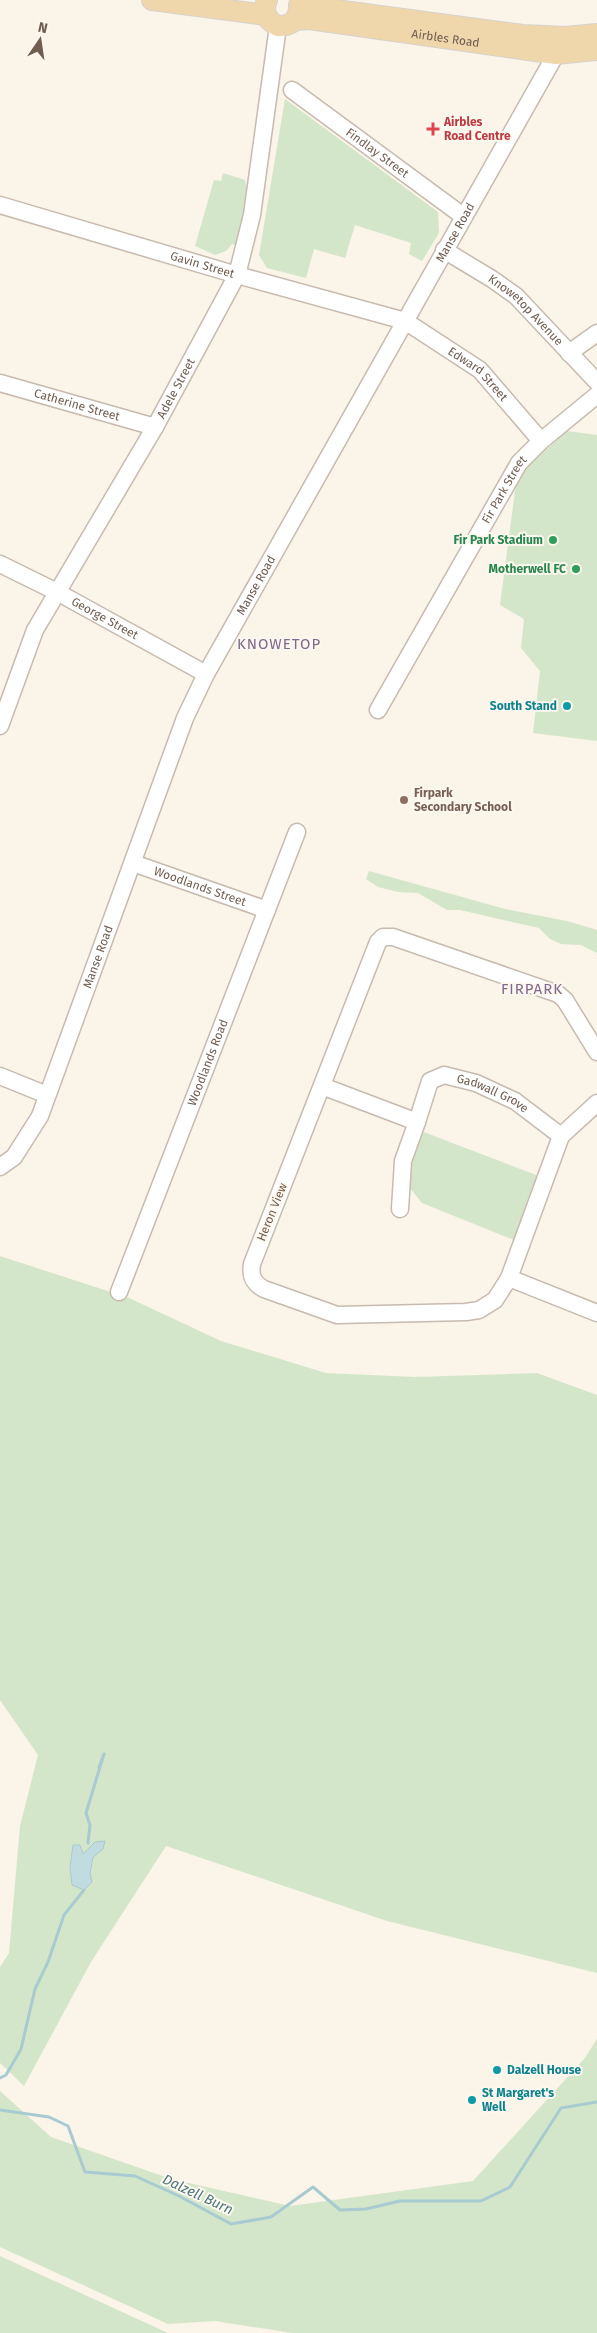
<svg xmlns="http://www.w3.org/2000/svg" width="597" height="2333" font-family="'Fira Sans',sans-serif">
  <rect width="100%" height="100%" fill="#faf4e9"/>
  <g fill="#d4e6c9">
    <polygon points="285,99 438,212 439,233 422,261 409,254 411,243 355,225 345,258 314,249 306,278 267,268 259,255"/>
    <polygon points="223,173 245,180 247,190 238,246 232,244 226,251 215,255 195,246 214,180 221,181"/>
    <polygon points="567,431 597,435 597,741 533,733 540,671 521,648 524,619 500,605 517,476"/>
    <polygon points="369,871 505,909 567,921 597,930 597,953 581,945 561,944 550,939 539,928 460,910 447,910 418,893 398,892 378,887 366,879"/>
    <polygon points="421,1131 544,1178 519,1242 422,1203 409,1187 413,1157"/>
    <polygon points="0,1256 129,1298 221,1341 326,1373 415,1377 537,1373 597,1395 597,1973 387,1921 166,1846 91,1962 24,2086 0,2063 0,1967 9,1953 20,1826 38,1755 0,1700"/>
    <polygon points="597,2039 597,2333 292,2333 215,2321 168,2324 0,2247 0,2091 51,2137 171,2179 290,2206 473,2181 584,2059"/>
    <polygon points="0,2256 168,2333 0,2333"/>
  </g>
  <polygon fill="#c0dce1" stroke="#a8cad1" points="105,1841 103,1849 93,1857 90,1874 92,1882 84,1890 72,1885 70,1867 73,1845 80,1845 83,1854 95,1842"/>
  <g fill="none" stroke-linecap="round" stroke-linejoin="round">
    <g stroke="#a8cad1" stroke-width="3">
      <polyline points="88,1843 90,1825 86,1813 104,1754 99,1767"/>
      <polyline points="0,2078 6,2075 21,2049 35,1989 48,1962 64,1915 84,1890"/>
      <polyline points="0,2110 49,2117 68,2126 85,2172 135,2176 179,2196 231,2224 271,2217 313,2187 340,2210 366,2209 400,2201 481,2201 510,2187 561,2108 597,2102"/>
    </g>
    <defs>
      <g id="minor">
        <path id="s1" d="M292,90L463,216"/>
        <path id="s2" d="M0,205L237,275L405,321L480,370L541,441"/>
        <path id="s3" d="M444,250L492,279L516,296L597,382"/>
        <polyline points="569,353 597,333"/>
        <path id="s4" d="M0,383L155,427"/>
        <path id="s5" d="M0,564L57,592L206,674"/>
        <path id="s6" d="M378,710L519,463L541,441L597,395"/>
        <path id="s7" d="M0,726L35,630L155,427L237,275L252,215L278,26"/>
        <path id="s8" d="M133,863L267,910"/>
        <path d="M597,1052L565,1000L558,994L393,937H383L378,942L252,1264C250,1276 253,1283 264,1289L337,1315L466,1312L479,1310L495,1300L509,1278L561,1136L597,1103"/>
        <polyline points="0,1076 47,1095"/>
        <path id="s9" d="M322,1086L417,1122L430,1081L444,1075L476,1083L515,1101L561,1136"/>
        <path id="s10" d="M0,1167L14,1157L40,1116L185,718L206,674L556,54"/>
        <polyline points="400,1209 403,1161 417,1122"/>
        <polyline points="509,1278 597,1313"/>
        <path id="s11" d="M119,1292L297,832"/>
      </g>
      <g id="major">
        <polyline points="152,0 266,15"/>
        <path d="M267,0C262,12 267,21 278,26C290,26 298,21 299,9"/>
        <polyline points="299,5 523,35 565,37 597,34"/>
        <path id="s12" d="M295,20L309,19L556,54L597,50"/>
      </g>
    </defs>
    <use href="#minor" stroke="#c8baae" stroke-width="19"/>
    <use href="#major" stroke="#d7d2ce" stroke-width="22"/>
    <use href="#minor" stroke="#fff" stroke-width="16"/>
    <use href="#major" stroke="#efd7ab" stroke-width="20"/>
  </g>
  <path fill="#e0444e" stroke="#fdf8ef" stroke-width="2" d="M430.5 121.5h5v5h5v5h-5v5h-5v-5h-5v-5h5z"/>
  <g fill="#2e9e5b" stroke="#fdf8ef" stroke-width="2">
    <circle cx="553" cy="540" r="5"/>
    <circle cx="576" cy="569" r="5"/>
  </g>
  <g fill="#0f9aa8" stroke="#fdf8ef" stroke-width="2">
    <circle cx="567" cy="706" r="5"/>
    <circle cx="497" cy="2070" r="5"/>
    <circle cx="472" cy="2100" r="5"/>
  </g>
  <circle fill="#8d6e63" stroke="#fdf8ef" stroke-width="2" cx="404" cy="800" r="5"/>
  <g text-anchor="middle" stroke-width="4" stroke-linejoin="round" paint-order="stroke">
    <g font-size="12" fill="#715d50" stroke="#fdf8ef">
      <text dy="4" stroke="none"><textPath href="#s12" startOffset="152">Airbles Road</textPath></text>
      <text dy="4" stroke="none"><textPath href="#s1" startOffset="106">Findlay Street</textPath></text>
      <text dy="4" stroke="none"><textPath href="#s10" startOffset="1045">Manse Road</textPath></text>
      <text dy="4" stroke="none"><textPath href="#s2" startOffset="211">Gavin Street</textPath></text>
      <text dy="4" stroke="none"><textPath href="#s3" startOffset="102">Knowetop Avenue</textPath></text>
      <text dy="4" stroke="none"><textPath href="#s2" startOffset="512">Edward Street</textPath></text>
      <text dy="4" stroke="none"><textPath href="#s7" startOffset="382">Adele Street</textPath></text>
      <text dy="4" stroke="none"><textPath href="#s4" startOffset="80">Catherine Street</textPath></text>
      <text dy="4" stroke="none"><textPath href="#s6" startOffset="254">Fir Park Street</textPath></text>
      <text dy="4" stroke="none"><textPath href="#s10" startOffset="640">Manse Road</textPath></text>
      <text dy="4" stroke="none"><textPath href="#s5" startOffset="118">George Street</textPath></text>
      <text dy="4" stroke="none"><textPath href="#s8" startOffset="71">Woodlands Street</textPath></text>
      <text dy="4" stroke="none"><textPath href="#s10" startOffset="235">Manse Road</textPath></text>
      <text dy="4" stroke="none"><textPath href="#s11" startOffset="246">Woodlands Road</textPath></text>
      <text dy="4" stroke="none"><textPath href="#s9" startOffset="212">Gadwall Grove</textPath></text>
      <text transform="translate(272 1212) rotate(-68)" y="4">Heron View</text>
    </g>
    <g font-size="12" font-weight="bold" fill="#be3a42" stroke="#fdf8ef" text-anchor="start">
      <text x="444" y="126">Airbles<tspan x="444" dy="14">Road Centre</tspan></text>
    </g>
    <g font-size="12" font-weight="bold" fill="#27864d" stroke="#fdf8ef" text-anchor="end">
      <text x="543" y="544">Fir Park Stadium</text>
      <text x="566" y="573">Motherwell FC</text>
    </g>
    <g font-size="12" font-weight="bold" fill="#0d838f" stroke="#fdf8ef" text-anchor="start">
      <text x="557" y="710" text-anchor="end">South Stand</text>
      <text x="507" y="2074">Dalzell House</text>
      <text x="482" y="2097">St Margaret's<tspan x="482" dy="14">Well</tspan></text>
    </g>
    <g font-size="12" font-weight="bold" fill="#785e54" stroke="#fdf8ef" text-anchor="start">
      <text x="414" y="797">Firpark<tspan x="414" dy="14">Secondary School</tspan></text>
    </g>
    <g font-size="14" font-style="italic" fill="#4c7881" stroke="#fdf8ef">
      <text transform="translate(198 2194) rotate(25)" y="5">Dalzell Burn</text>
    </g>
    <g font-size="15" letter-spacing="1" fill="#81688c" stroke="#fdf8ef">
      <text x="279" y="649">KNOWETOP</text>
      <text x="532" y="994">FIRPARK</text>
    </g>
  </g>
  <g transform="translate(40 40) rotate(13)" stroke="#fdf8ef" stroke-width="4" paint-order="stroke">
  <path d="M0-4L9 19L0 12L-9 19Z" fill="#715d50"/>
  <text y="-8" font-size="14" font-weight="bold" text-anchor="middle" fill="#715d50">N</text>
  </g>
</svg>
